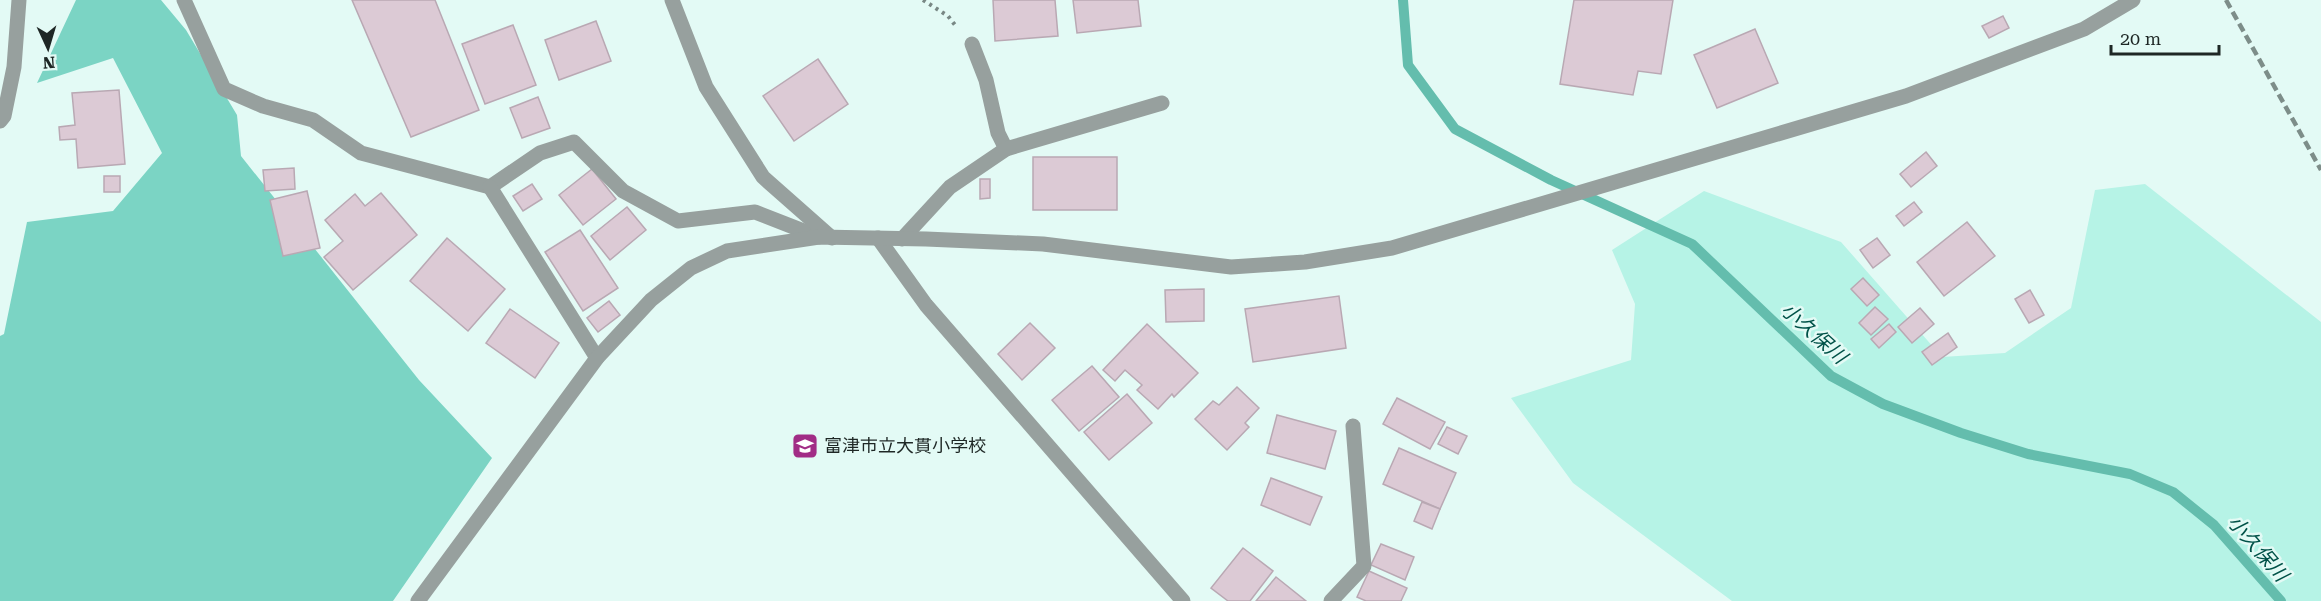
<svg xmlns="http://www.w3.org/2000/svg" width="2321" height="601" font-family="'Roboto Serif','Noto Sans JP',serif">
  <rect width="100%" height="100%" fill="#e3faf5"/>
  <polygon fill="#b6f3e6" points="2145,184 2321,322 2321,601 1732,601 1573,483 1511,398 1631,360 1635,304 1612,250 1704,191 1841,242 1942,357 2005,353 2071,308 2095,190"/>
  <polygon fill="#7bd4c4" points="76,0 161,0 186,30 237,115 241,156 419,380 492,458 393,601 0,601 0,336 4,334 27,222 113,211 162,153 113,58 37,83"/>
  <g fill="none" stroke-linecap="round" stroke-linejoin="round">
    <polyline stroke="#64bdad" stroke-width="10" points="1403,0 1408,65 1455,129 1551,180 1692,244 1831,376 1883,404 1961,433 2028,454 2130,474 2173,492 2214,525 2281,601"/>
  </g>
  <g fill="#dccad5" stroke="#b9a8b3" stroke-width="1.5">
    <polygon points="352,0 435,0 479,110 411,137"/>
    <polygon points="993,0 1055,0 1058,36 995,41"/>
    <polygon points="1073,0 1138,0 1141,26 1077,33"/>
    <polygon points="1574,0 1673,0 1661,74 1638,71 1633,95 1560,84"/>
    <polygon points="2003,16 2009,28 1989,38 1982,26"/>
    <polygon points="596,21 611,61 559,80 545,40"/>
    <polygon points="513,25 536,85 485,104 462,44"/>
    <polygon points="1755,29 1778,83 1717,108 1694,55"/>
    <polygon points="818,59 848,104 794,141 763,96"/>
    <polygon points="119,90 125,164 78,168 76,139 60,140 59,127 75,125 72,93"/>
    <polygon points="538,97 550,128 522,138 510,108"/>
    <polygon points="1926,152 1937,166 1911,187 1900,174"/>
    <rect x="1033" y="157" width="84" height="53"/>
    <polygon points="294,168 295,189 265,191 263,170"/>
    <polygon points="592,169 616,199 583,225 559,195"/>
    <rect x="104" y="176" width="16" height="16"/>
    <polygon points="980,179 990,179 990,198 980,199"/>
    <polygon points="532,184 542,199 523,211 513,196"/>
    <polygon points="307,191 320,248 283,256 270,200"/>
    <polygon points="381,193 417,235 353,290 324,257 343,241 325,220 355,194 365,206"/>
    <polygon points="1914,202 1922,212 1904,226 1896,216"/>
    <polygon points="627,207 646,230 610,260 591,236"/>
    <polygon points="1967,222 1995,256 1944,296 1917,262"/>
    <polygon points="580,230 618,288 583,311 545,252"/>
    <polygon points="447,238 505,289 468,331 410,281"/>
    <polygon points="1877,238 1890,255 1873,268 1860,250"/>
    <polygon points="1863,278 1879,295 1867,306 1851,289"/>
    <polygon points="1204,289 1204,321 1166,322 1165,290"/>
    <polygon points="2030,290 2044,315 2029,323 2015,299"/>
    <polygon points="1339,296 1346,348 1253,362 1245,309"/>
    <polygon points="609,301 620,315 598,332 587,318"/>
    <polygon points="1875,307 1888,319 1871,335 1859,323"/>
    <polygon points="1920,308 1934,324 1912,343 1898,327"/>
    <polygon points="510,309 559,343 535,378 486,343"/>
    <polygon points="1030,323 1055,348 1022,380 998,354"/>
    <polygon points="1147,324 1198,373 1174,397 1172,394 1158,409 1137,390 1142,385 1125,370 1115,381 1103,370"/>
    <polygon points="1889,324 1896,332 1879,348 1871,339"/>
    <polygon points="1948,333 1957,347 1932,365 1922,352"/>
    <polygon points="1092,366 1119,397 1079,431 1052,400"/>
    <polygon points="1237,387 1259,408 1245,423 1249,427 1227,450 1195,419 1213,401 1219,405"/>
    <polygon points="1127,394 1152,423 1109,460 1084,432"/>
    <polygon points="1397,398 1445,422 1430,449 1383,424"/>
    <polygon points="1277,415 1336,431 1325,469 1267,453"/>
    <polygon points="1447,427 1467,436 1458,454 1438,444"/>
    <polygon points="1399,448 1456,473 1440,509 1383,484"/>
    <polygon points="1271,478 1322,497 1310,525 1261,505"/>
    <polygon points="1422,502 1440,509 1432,529 1414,521"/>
    <polygon points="1381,544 1414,557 1405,580 1371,565"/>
    <polygon points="1243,548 1273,571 1250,601 1228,601 1211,588"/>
    <polygon points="1369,571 1407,588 1401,601 1366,601 1357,597"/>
    <polygon points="1276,577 1306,601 1256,601"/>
  </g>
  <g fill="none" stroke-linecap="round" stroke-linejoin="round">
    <polyline stroke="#788784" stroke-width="4" stroke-dasharray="3 4.5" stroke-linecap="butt" points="923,0 948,16 955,25"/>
    <g stroke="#97a09e" stroke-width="15">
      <polyline points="184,0 224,89 263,106 313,120 361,153 490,187 540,153 574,142 623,191 678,221 755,212 819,237"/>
      <polyline points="672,0 706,87 763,177 832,238"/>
      <polyline points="972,44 986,80 998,133 1006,149"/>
      <polyline points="0,121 4,116 14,67 19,0"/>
      <polyline points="490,187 597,358"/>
      <polyline points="878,238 926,305 1183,601"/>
      <polyline points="902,239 950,187 1006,149 1162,103"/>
      <polyline points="418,601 597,358 651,300 691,268 727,251 819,237 926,239 1043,244 1231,267 1305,262 1392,248 1906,96 2084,29 2133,0"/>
      <polyline points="1331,601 1364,566 1353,426"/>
    </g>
    <polyline stroke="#7d8d89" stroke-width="4.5" stroke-dasharray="9 4.5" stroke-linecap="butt" points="2226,0 2321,170"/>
  </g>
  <defs>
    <symbol id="school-square" viewBox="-11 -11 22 22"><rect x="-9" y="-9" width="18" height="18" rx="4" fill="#a12c86" stroke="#e3faf5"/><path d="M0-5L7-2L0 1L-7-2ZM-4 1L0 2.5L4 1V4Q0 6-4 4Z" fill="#fff"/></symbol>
  </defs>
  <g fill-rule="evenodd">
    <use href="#school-square" x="790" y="431" width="30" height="30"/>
  </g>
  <g text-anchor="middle" stroke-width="5" stroke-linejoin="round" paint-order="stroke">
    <g font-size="18" fill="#1e2725" stroke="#e3faf5" text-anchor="start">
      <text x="824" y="452">富津市立大貫小学校</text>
    </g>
    <g font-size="20" font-style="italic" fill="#005248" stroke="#e3faf5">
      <text transform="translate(1814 333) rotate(42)" y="7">小久保川</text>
      <text transform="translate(2258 548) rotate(49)" y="7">小久保川</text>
    </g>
  </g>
  <g transform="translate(48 48) rotate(176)" stroke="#e3faf5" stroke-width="4.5" paint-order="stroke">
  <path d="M0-4.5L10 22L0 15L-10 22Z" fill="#1e2725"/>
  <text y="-9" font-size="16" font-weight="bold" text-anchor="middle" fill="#1e2725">N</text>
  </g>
  <path d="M2111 45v9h108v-9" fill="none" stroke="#1e2725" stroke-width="3"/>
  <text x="2120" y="45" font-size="18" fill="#1e2725" stroke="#e3faf5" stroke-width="4.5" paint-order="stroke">20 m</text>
</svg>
